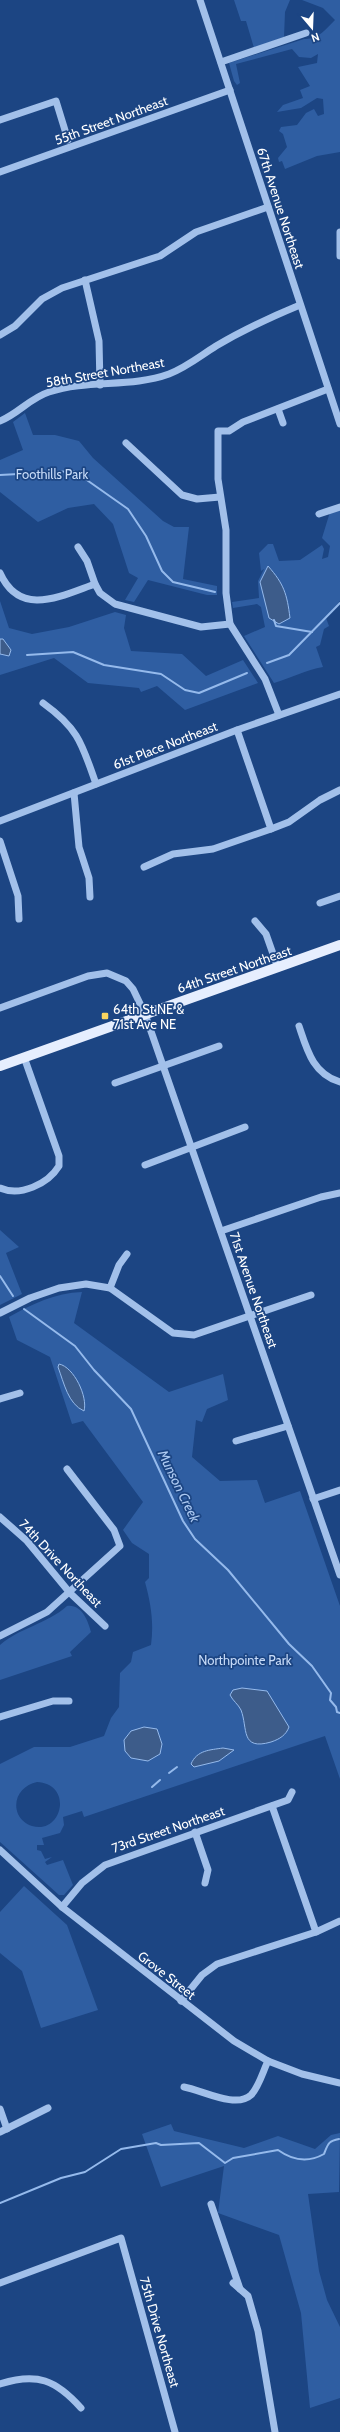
<svg xmlns="http://www.w3.org/2000/svg" width="340" height="2432" font-family="Cabin,sans-serif">
  <rect width="100%" height="100%" fill="#1c4583"/>
  <g fill="#2f5ea2" fill-rule="evenodd">
    <polygon points="234,0 290,0 285,12 284,37 254,48 246,21 241,21"/>
    <path d="M302,0H340V152L317,156L285,169L282,161L279,162L278,158L287,147L283,134L279,131L281,127L297,125L306,113L314,109L318,116L324,114L323,99L317,98L301,108L277,112L283,105L303,98L300,90L310,86L298,67L317,63L318,54L311,58L299,57L292,49L236,64L240,83L237,85L234,81L229,63L304,39C318,40 326,29 335,20L323,8Z"/>
    <polygon points="25,413 33,435 55,435 79,441 93,458 163,521 174,527 189,527 183,579 217,586 217,595 207,595 148,580 134,602 125,600 138,578 129,573 113,524 94,504 68,508 38,522 0,492 0,460 23,450 13,422"/>
    <path d="M340,507V601L326,618L329,626L324,629L320,645L316,647L323,667C306,670 291,678 274,683L244,636L265,627L261,607L257,604L233,608L232,602L259,598L258,581L264,569L261,571L259,553L268,544H273L279,561L300,560L322,545L324,549L322,559L328,557L330,546L322,538L330,512Z"/>
    <polygon points="0,601 9,628 32,634 69,627 115,612 126,615 124,628 131,651 182,654 206,676 243,660 258,683 185,710 157,686 141,692 139,688 88,683 54,658 0,675"/>
    <polygon points="0,1230 19,1247 6,1253 22,1294 0,1305"/>
    <path d="M82,1292L74,1323L169,1392L223,1374L228,1400L207,1409L202,1422L196,1420L192,1457L220,1481L257,1480L265,1503L300,1491L340,1606V1779L325,1736L84,1817L82,1811L63,1817L64,1825L60,1833L42,1838L44,1845H37V1850L41,1851L45,1859L52,1857L45,1862L47,1865L63,1860L73,1885L64,1895H59L0,1842V1764L34,1747H70L104,1736L111,1718L119,1707L120,1673L131,1662L133,1652L151,1645C154,1623 151,1604 145,1582L149,1578V1554L132,1543L123,1530L143,1502L83,1421L72,1424L50,1357L17,1340L9,1317C32,1304 55,1293 82,1292ZM37,1782C74,1784 62,1835 32,1826C26,1824 21,1820 18,1814C12,1799 22,1785 37,1782Z"/>
    <path d="M67,1606C82,1604 88,1621 91,1632L70,1652L72,1656L0,1680V1645C19,1628 47,1624 67,1606Z"/>
    <polygon points="24,1886 67,1925 98,2010 41,2028 22,1971 0,1953 0,1912"/>
    <polygon points="171,2124 174,2131 244,2148 278,2136 315,2149 331,2135 340,2133 339,2192 308,2194 319,2271 327,2300 340,2327 340,2398 310,2408 301,2313 279,2235 218,2213 224,2166 161,2187 142,2134"/>
  </g>
  <g fill="#3d5c8a" stroke="#95baec">
    <path d="M268,566C284,584 287,594 290,618L279,624L269,618L260,582Z"/>
    <polygon points="0,639 3,639 11,650 9,656 0,654"/>
    <path d="M59,1364C74,1367 88,1397 84,1411C68,1404 64,1383 58,1367Z"/>
    <path d="M242,1688L267,1691L289,1727C286,1735 280,1739 271,1742C240,1751 248,1728 241,1710C238,1704 233,1701 230,1695L233,1690Z"/>
    <polygon points="144,1727 157,1729 162,1744 160,1754 148,1761 131,1758 125,1751 124,1740 131,1731"/>
    <path d="M223,1748L234,1750L219,1761L194,1767L191,1764C197,1750 210,1750 223,1748Z"/>
  </g>
  <g fill="none" stroke-linecap="round" stroke-linejoin="round">
    <g stroke="#95baec" stroke-width="2">
      <polyline points="0,475 74,471 128,509 146,536 162,571 173,582 215,592"/>
      <polyline points="274,620 276,626 312,632"/>
      <polyline points="27,655 73,652 104,665 161,674 185,690 199,693 247,673"/>
      <polyline points="267,663 289,655 340,603"/>
      <polyline points="0,1276 13,1296"/>
      <polyline points="24,1309 75,1346 94,1370 131,1409 183,1521 195,1539 228,1570 289,1644 312,1666 331,1693 330,1700 336,1707 337,1712 340,1713"/>
      <polyline points="169,1773 177,1767"/>
      <polyline points="152,1787 160,1780"/>
      <path d="M0,2203L61,2178L85,2172L121,2149L156,2143L161,2145L199,2143L225,2163L233,2158L278,2150C292,2160 308,2163 324,2154C328,2144 328,2141 339,2139"/>
    </g>
    <g stroke="#a2c0ea" stroke-width="7">
      <polyline points="200,0 340,424"/>
      <polyline points="221,62 306,33"/>
      <polyline points="0,120 56,101 68,140"/>
      <polyline points="0,172 230,90"/>
      <polyline points="340,232 340,256"/>
      <polyline points="85,280 99,341 100,385"/>
      <polyline points="0,335 15,326 42,299 62,288 160,256 196,232 268,207"/>
      <polyline points="278,409 283,423"/>
      <path d="M0,421C18,414 30,398 49,392C88,379 131,388 169,374C187,367 200,356 216,346C243,330 271,317 300,305"/>
      <polyline points="126,443 182,495 197,499 220,497"/>
      <polyline points="319,514 340,507"/>
      <polyline points="78,547 87,561 95,584"/>
      <path d="M0,573C20,618 61,596 95,584L100,593L115,604L201,627L230,624"/>
      <path d="M43,703C79,729 82,744 96,784"/>
      <polyline points="279,715 265,679 230,624 226,593 226,530 218,479 218,431 229,431 243,422 328,389"/>
      <polyline points="237,730 271,829"/>
      <polyline points="74,793 79,847 89,878 90,897"/>
      <polyline points="0,821 237,730 340,694"/>
      <polyline points="0,841 18,896 19,919"/>
      <polyline points="144,867 173,854 213,849 271,829 289,822 320,800 340,790"/>
      <polyline points="320,903 340,896"/>
      <polyline points="255,921 266,934 278,968"/>
      <polyline points="0,1008 88,976 107,973 126,981 133,989 145,1014 340,1575"/>
      <path d="M299,1026C307,1050 313,1074 340,1082"/>
      <polyline points="115,1083 219,1046"/>
      <polyline points="145,1165 245,1127"/>
      <path d="M0,1188C20,1197 48,1184 59,1166V1156L24,1057"/>
      <polyline points="221,1231 321,1197 340,1193"/>
      <polyline points="110,1288 119,1265 127,1254"/>
      <polyline points="0,1313 30,1298 59,1288 86,1284 110,1288 173,1333 194,1335 311,1295"/>
      <polyline points="0,1399 20,1393"/>
      <polyline points="236,1441 288,1426"/>
      <polyline points="313,1499 340,1490"/>
      <polyline points="0,1517 27,1541 70,1593 105,1626"/>
      <polyline points="0,1636 47,1612 120,1546 114,1530 67,1469"/>
      <polyline points="0,1717 53,1701 69,1701"/>
      <polyline points="272,1806 316,1932"/>
      <polyline points="195,1832 208,1870 205,1883"/>
      <polyline points="0,1850 62,1907 234,2041 268,2061 302,2074 340,2083"/>
      <polyline points="62,1907 82,1883 105,1865 288,1800 292,1792"/>
      <polyline points="181,2001 202,1975 217,1964 316,1932 340,1921"/>
      <path d="M184,2087C202,2090 236,2109 251,2095C259,2087 263,2071 268,2061"/>
      <polyline points="0,2109 7,2129"/>
      <polyline points="0,2132 48,2108"/>
      <polyline points="211,2204 240,2289"/>
      <polyline points="0,2283 121,2238 175,2432"/>
      <polyline points="233,2283 248,2296 258,2331 275,2432"/>
      <path d="M0,2384C37,2372 56,2380 81,2408"/>
    </g>
    <polyline stroke="#e6eefe" stroke-width="10" points="0,1066 340,945"/>
  </g>
  <rect fill="#fbd55f" stroke="#1c4583" stroke-width="1.5" x="101" y="1012" width="8" height="8" rx="2"/>
  <g text-anchor="middle" stroke-width="3.5" stroke-linejoin="round" paint-order="stroke">
    <g font-size="13" fill="#fff" stroke="#1c4583">
      <text transform="translate(111 120) rotate(-20)" y="5">55th Street Northeast</text>
      <text transform="translate(281 208) rotate(72)" y="5">67th Avenue Northeast</text>
      <text transform="translate(105 372) rotate(-10)" y="5">58th Street Northeast</text>
      <text transform="translate(165 745) rotate(-21)" y="5">61st Place Northeast</text>
      <text transform="translate(234 969) rotate(-19)" y="5">64th Street Northeast</text>
      <text transform="translate(254 1290) rotate(71)" y="5">71st Avenue Northeast</text>
      <text transform="translate(61 1563) rotate(47)" y="5">74th Drive Northeast</text>
      <text transform="translate(168 1829) rotate(-19)" y="5">73rd Street Northeast</text>
      <text transform="translate(167 1975) rotate(38)" y="5">Grove Street</text>
      <text transform="translate(160 2332) rotate(74)" y="5">75th Drive Northeast</text>
    </g>
    <g font-size="13" fill="#c7dbf8" stroke="#1c4583">
      <text x="52" y="479">Foothills Park</text>
      <text x="245" y="1665">Northpointe Park</text>
    </g>
    <g font-size="13" fill="#fff" stroke="#1c4583" text-anchor="start">
      <text x="113" y="1014">64th St NE &amp;<tspan x="113" dy="15">71st Ave NE</tspan></text>
    </g>
    <g font-size="14" font-style="italic" fill="#adcaf2" stroke="#1c4583">
      <text transform="translate(179 1486) rotate(64)" y="5">Munson Creek</text>
    </g>
  </g>
  <g transform="translate(312 28) rotate(161)" stroke="#1c4583" stroke-width="3" paint-order="stroke">
  <path d="M0-3L7 15L0 10L-7 15Z" fill="#ffffff"/>
  <text y="-6" font-size="11" font-weight="bold" text-anchor="middle" fill="#ffffff">N</text>
  </g>
</svg>
